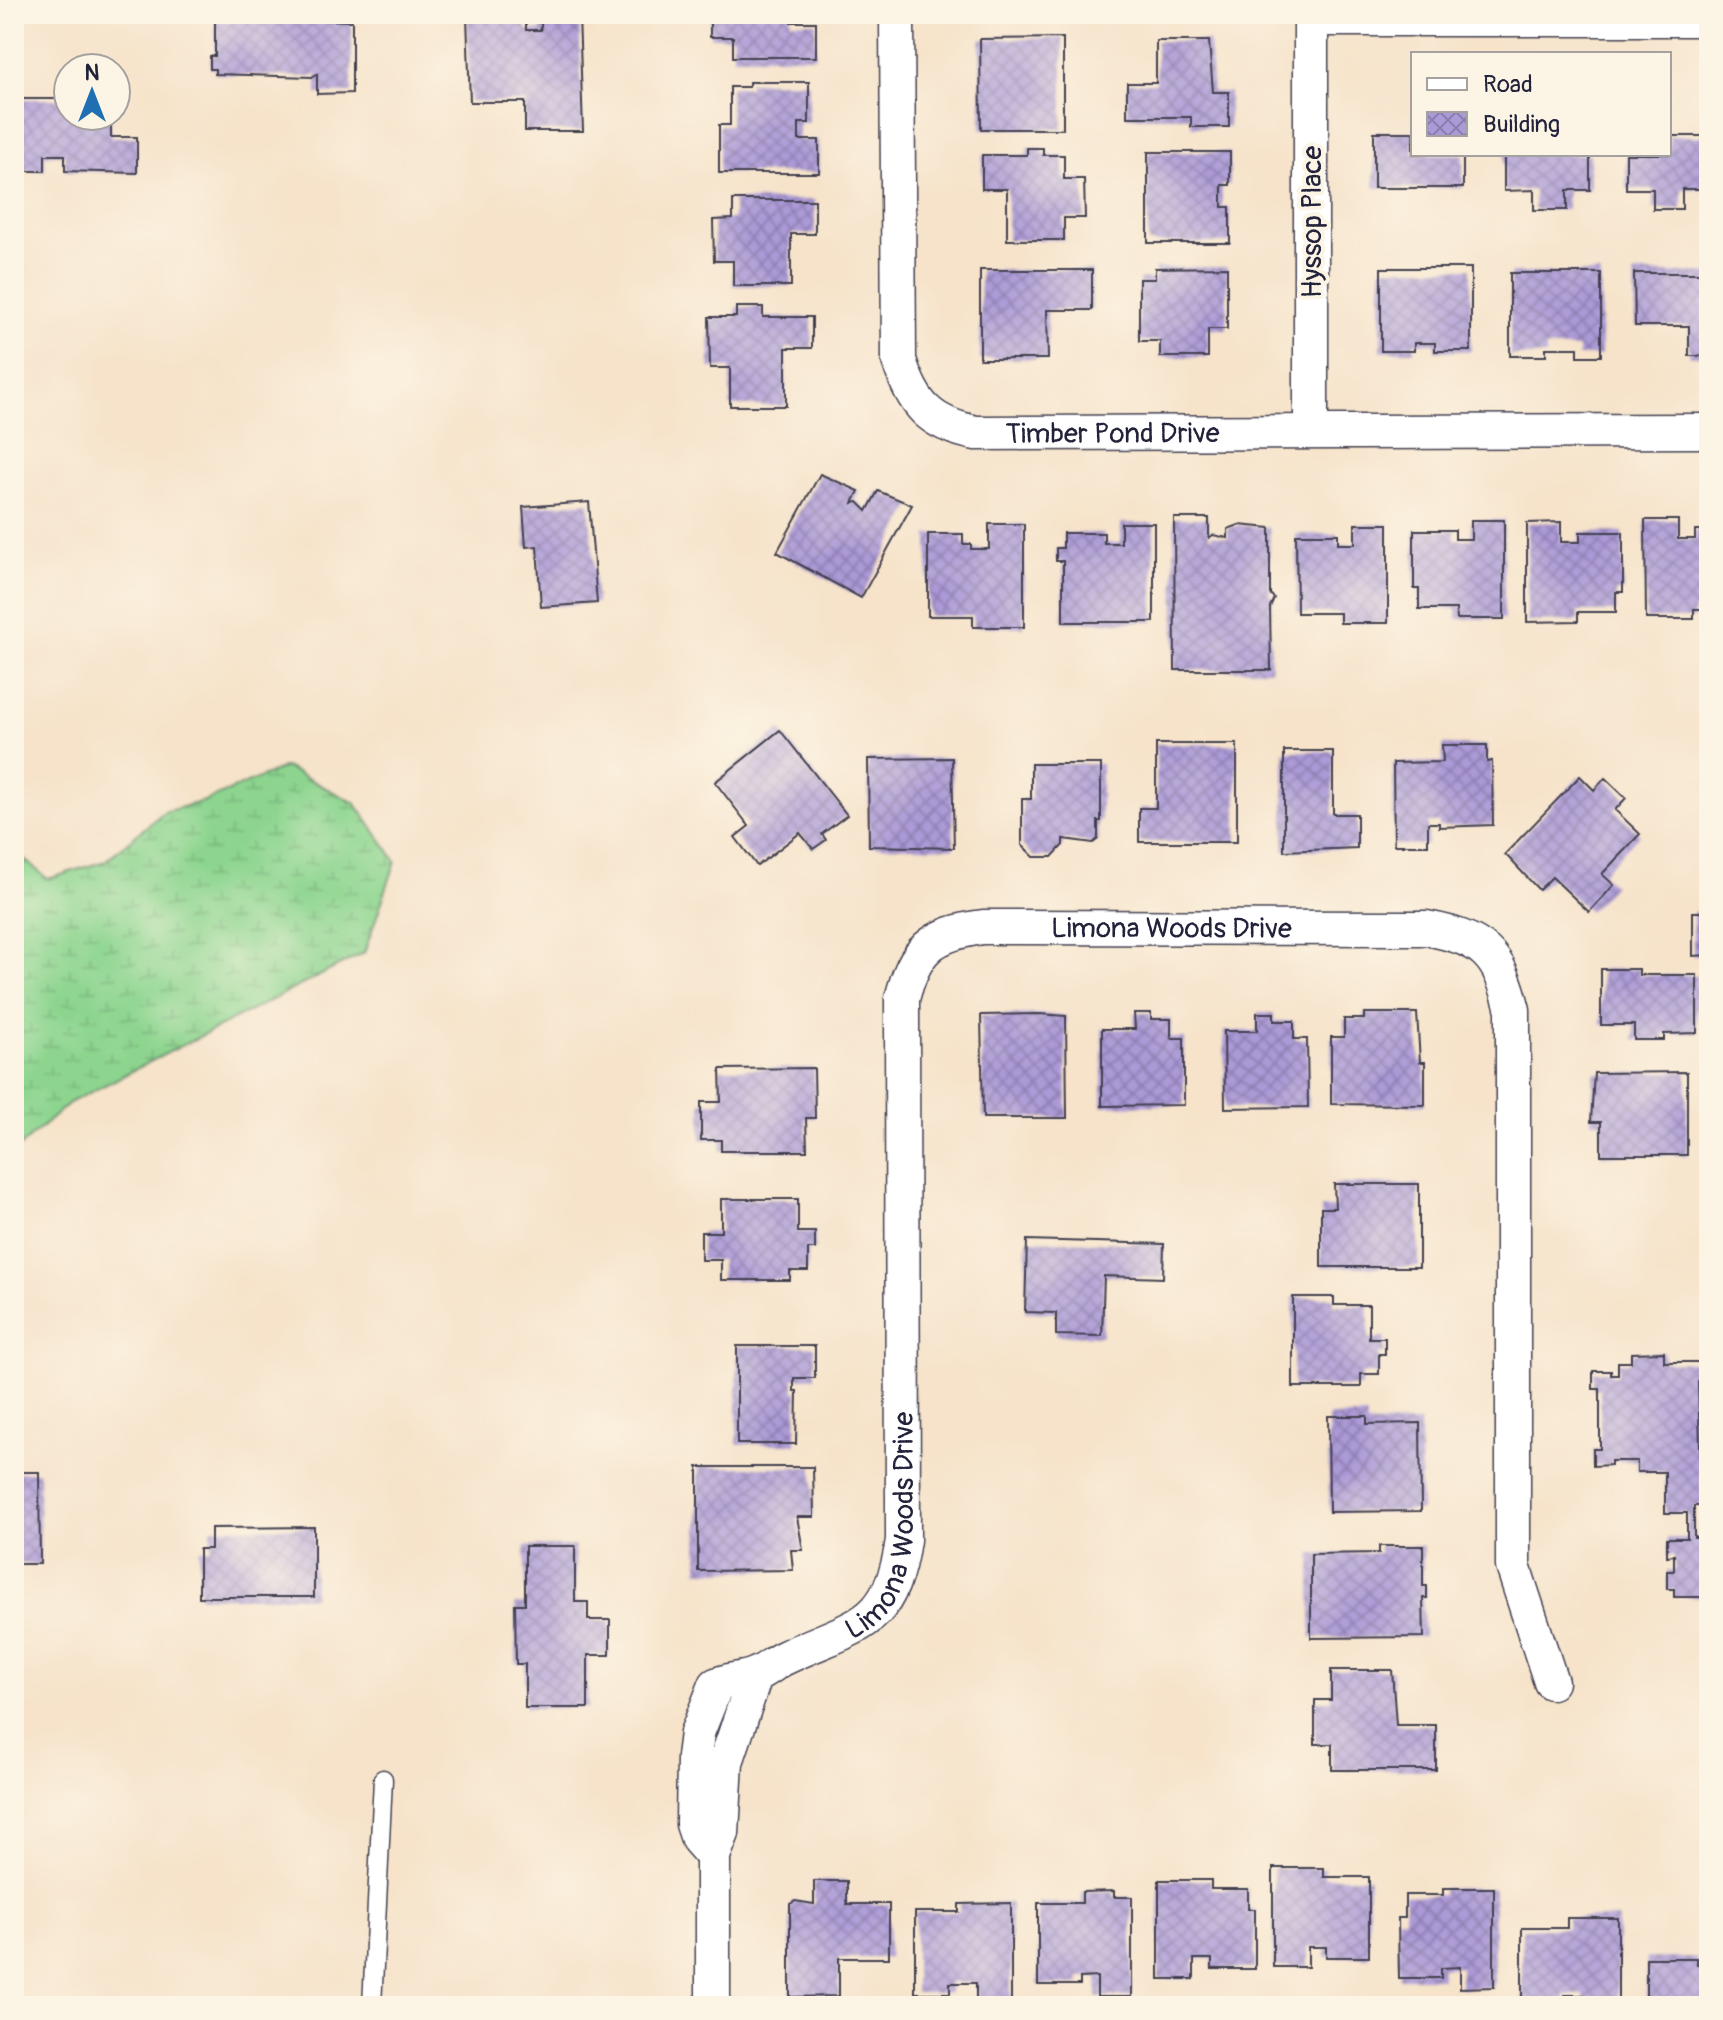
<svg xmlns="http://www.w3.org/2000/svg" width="1723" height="2020" font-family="Pangolin,sans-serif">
  <defs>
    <pattern id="wetland-marsh" width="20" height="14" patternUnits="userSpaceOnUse" patternTransform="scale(2)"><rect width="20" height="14" fill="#8dd58f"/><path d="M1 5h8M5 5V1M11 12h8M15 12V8" fill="none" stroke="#79b77c"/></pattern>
    <pattern id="building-cross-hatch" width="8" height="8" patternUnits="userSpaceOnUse" patternTransform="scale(2)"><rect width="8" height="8" fill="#ac9ad7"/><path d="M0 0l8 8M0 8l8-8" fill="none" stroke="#8c7db0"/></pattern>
  </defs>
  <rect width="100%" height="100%" fill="#fcf5e5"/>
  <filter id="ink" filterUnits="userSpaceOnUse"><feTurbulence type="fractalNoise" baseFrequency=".0125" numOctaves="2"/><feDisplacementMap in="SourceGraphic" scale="16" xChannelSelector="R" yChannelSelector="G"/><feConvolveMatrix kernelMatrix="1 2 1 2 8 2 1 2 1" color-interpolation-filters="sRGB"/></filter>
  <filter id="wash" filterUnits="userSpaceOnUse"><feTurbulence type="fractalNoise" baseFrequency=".006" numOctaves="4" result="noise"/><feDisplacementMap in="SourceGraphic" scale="32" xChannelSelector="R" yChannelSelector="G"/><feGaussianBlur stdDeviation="1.8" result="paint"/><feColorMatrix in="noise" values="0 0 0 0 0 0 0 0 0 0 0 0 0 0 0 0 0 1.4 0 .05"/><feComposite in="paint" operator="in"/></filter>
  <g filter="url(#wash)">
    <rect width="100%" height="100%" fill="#f6e3ca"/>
    <polygon fill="url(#wetland-marsh)" stroke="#587c65" stroke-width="2" points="285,767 355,803 396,861 364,953 69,1103 14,1152 14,858 22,858 48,879 105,861 164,812 205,801"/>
    <g id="blocks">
      <g fill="url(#building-cross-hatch)">
        <polygon points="541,14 579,14 583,131 525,131 525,102 470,102 467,17 526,17 526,30 541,30"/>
        <polygon points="710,14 791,14 791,22 816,22 816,57 733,57 733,37 710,37"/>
        <polygon points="264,18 352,21 352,93 317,94 317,74 312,77 215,74 215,69 210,69 210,56 215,56 215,21 264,21"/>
        <polygon points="1063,38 1063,129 981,129 980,39"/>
        <polygon points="1156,41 1209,41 1213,92 1229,92 1229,127 1191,127 1191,117 1127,117 1127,83 1156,83"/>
        <polygon points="749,82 809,82 809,123 799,123 799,140 819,140 819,173 719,173 719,125 730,125 730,87 749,87"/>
        <polygon points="17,99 68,99 68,116 111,116 111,137 137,137 137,173 65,171 65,155 45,155 45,171 14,171"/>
        <polygon points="1374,132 1413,132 1413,154 1463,154 1463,188 1374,188"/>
        <polygon points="1669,136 1709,136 1709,189 1682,189 1682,209 1653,209 1653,189 1626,189 1626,154 1669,154"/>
        <polygon points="1027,148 1043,148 1043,155 1064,155 1064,179 1084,179 1085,218 1064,218 1064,240 1007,240 1007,189 982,189 982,155 1027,155"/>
        <polygon points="1148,152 1230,152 1230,185 1222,185 1222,207 1230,207 1230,243 1148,243"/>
        <polygon points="1504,154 1590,154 1590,190 1567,190 1567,210 1534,210 1534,190 1504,191"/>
        <polygon points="733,200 815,200 815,234 791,234 791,286 733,286 733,261 714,261 713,220 733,219"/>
        <polygon points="1227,267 1227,329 1208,329 1208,357 1160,357 1160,341 1139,341 1139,279 1155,279 1155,268"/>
        <polygon points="1381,268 1471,268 1471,351 1435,351 1435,343 1414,343 1414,351 1381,351"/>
        <polygon points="980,270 1092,270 1092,310 1047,310 1048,359 980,359"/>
        <polygon points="1510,273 1601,273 1601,356 1578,356 1578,348 1546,348 1546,356 1510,356"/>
        <polygon points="1634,273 1709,273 1709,356 1689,356 1689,326 1635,326"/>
        <polygon points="736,307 763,307 763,317 812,317 812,348 786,348 786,406 730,406 730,368 710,368 709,317 736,317"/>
        <polygon points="820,474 859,491 853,503 858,502 867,511 878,491 912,505 861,598 777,552"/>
        <polygon points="589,502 597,603 541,607 537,546 526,547 523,507"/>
        <polygon points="1174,518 1209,518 1209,538 1213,535 1228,538 1228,529 1239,525 1270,528 1270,594 1274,598 1270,607 1271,670 1175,670"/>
        <polygon points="1471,520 1504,520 1504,619 1457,619 1456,609 1419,609 1419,589 1414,589 1414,530 1455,530 1455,539 1471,539"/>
        <polygon points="1645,520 1678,520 1678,539 1695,539 1695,530 1709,530 1709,609 1694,609 1694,619 1646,619"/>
        <polygon points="1561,522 1561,542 1580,542 1580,532 1623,532 1623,592 1616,592 1616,612 1578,612 1578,621 1527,622 1527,523"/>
        <polygon points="1121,523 1154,523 1154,622 1063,622 1063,561 1056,561 1056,548 1063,548 1063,533 1104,533 1104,543 1121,543"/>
        <polygon points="989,524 1024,524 1024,627 973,627 973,616 928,616 928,534 963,534 963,544 971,544 971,549 989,549"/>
        <polygon points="1355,524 1388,524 1388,623 1340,623 1340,613 1297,613 1296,534 1338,534 1338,544 1355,544"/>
        <polygon points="780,730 847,815 822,834 826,840 813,849 800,833 757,866 735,837 749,826 715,782"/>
        <polygon points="1156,744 1237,744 1237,842 1139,842 1139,808 1156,808"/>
        <polygon points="1442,745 1487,745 1487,762 1492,761 1493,825 1439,827 1439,823 1428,823 1428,845 1394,845 1393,763 1443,762"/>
        <polygon points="1284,751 1333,751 1333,814 1357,814 1357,848 1284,851"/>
        <polygon points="952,758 954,848 869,846 868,759"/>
        <polygon points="1031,764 1101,764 1101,821 1098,821 1098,839 1093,843 1063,839 1063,845 1052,857 1034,857 1022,845 1022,799 1031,799"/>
        <polygon points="1580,776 1594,790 1605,778 1626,798 1615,810 1640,834 1602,874 1614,885 1589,912 1552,877 1539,890 1505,854"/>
        <polygon points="1693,912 1709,912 1709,955 1693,956"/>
        <polygon points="1601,969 1639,969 1639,975 1697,975 1697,1033 1664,1034 1664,1040 1634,1040 1634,1025 1601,1025"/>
        <polygon points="1134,1013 1151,1013 1151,1019 1171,1019 1171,1038 1184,1038 1184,1105 1102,1106 1102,1029 1135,1029"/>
        <polygon points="1257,1013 1274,1013 1274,1021 1294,1021 1294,1039 1307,1039 1308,1107 1225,1108 1224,1031 1257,1031"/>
        <polygon points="1364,1013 1417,1013 1420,1062 1425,1062 1425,1105 1331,1104 1331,1037 1344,1037 1344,1019 1364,1019"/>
        <polygon points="1039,1014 1066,1016 1067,1118 983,1118 981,1015"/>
        <polygon points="814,1068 815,1118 806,1118 807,1151 721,1151 721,1140 701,1140 701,1102 721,1102 720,1069"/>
        <polygon points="1687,1072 1687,1155 1601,1155 1601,1122 1591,1122 1594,1073"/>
        <polygon points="1334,1184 1419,1184 1419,1267 1321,1267 1321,1208 1335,1208"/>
        <polygon points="721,1199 798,1199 798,1232 815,1232 815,1249 808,1249 808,1271 790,1271 790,1280 721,1280 721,1260 701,1260 701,1232 721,1232"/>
        <polygon points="1027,1240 1164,1244 1163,1278 1104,1276 1102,1336 1056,1335 1056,1313 1025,1312"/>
        <polygon points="1293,1297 1334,1297 1334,1305 1369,1305 1369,1338 1385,1338 1385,1354 1379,1354 1379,1374 1361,1374 1361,1387 1293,1387"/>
        <polygon points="737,1346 815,1346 815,1378 794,1378 794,1391 797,1391 796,1444 737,1444"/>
        <polygon points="1664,1352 1664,1362 1702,1362 1702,1382 1698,1382 1702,1506 1694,1506 1694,1537 1709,1537 1709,1607 1705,1607 1705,1597 1674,1597 1674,1589 1667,1589 1667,1571 1674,1571 1674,1555 1667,1556 1667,1538 1687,1538 1687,1513 1665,1513 1665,1472 1637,1472 1637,1461 1611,1461 1611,1465 1593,1466 1593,1449 1600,1449 1600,1389 1593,1389 1593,1371 1611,1371 1611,1375 1618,1375 1618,1362 1631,1362 1631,1353"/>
        <polygon points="1328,1416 1367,1416 1367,1424 1420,1423 1421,1511 1329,1512"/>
        <polygon points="698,1467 813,1467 814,1517 797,1517 803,1550 791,1550 793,1570 698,1571"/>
        <polygon points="14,1472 39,1472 40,1564 14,1564"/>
        <polygon points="314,1527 314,1597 199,1597 199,1549 211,1549 211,1528"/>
        <polygon points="525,1546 575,1546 575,1602 588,1602 588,1620 610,1620 610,1655 588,1655 588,1708 525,1708 525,1664 516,1664 515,1604 525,1604"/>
        <polygon points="1379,1546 1423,1546 1423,1586 1427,1586 1427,1598 1423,1598 1424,1637 1311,1638 1311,1554 1379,1553"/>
        <polygon points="1331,1670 1392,1670 1396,1725 1436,1725 1436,1770 1332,1770 1332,1744 1315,1744 1315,1700 1331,1700"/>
        <polygon points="1273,1868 1324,1868 1324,1877 1369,1877 1369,1957 1326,1957 1326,1947 1308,1947 1308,1967 1273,1967"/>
        <polygon points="1159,1880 1211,1880 1211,1889 1248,1889 1248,1909 1255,1909 1255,1969 1212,1969 1212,1959 1194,1959 1194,1979 1159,1979"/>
        <polygon points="814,1881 847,1881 847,1904 889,1904 889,1958 839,1958 839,1996 790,1997 790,1904 795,1901 814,1904"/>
        <polygon points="1443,1888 1494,1888 1494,1987 1460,1988 1460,1967 1441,1968 1441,1978 1399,1978 1398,1918 1405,1918 1405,1895 1443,1895"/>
        <polygon points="1114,1891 1114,1897 1132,1897 1132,1997 1097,1997 1097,1977 1080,1978 1080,1985 1038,1985 1038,1903 1082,1903 1082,1892"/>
        <polygon points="1011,1903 1011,2002 976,2003 976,1983 950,1983 950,1993 915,1993 915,1912 959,1912 959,1904"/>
        <polygon points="1567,1918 1618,1918 1618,2006 1584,2006 1584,1995 1565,1995 1565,2006 1522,2006 1522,1928 1567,1928"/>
        <polygon points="1646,1958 1697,1958 1697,1965 1709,1965 1709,2006 1646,2006"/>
      </g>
    </g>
  </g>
  <g filter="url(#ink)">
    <use href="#blocks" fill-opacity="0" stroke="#423f50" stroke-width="2"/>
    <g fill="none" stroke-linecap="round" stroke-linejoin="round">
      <defs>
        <polyline id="lane" points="372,2006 383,1779"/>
        <g id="street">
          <path id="s1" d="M897,14L899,360C913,405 930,424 976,433L1709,431"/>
          <polyline points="1311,14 1311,430"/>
          <polyline points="1311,19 1709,19"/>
          <path id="s2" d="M713,1856L698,1839L693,1824L694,1757L697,1733L716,1685C729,1679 745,1680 757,1674C767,1670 775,1662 784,1658C854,1624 890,1631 903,1540L902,999C915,949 931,934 983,927L1426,928C1484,939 1499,953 1513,1010V1566L1551,1682"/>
          <polyline points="713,2006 713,1856 722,1833 726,1762 755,1676"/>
        </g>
      </defs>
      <use href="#lane" stroke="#423f50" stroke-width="21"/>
      <use href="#street" stroke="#423f50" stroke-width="37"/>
      <use href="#lane" stroke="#fff" stroke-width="18"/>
      <use href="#street" stroke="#fff" stroke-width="34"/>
    </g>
  </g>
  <g text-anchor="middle" stroke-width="8" stroke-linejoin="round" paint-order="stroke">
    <g font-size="28" fill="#22223b" stroke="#fcf5e5">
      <text transform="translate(1311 222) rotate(-90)" y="10">Hyssop Place</text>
      <text dy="10" stroke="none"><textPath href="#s1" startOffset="596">Timber Pond Drive</textPath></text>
      <text dy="10" stroke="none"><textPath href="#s2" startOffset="1284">Limona Woods Drive</textPath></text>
      <text dy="10" stroke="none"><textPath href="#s2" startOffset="444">Limona Woods Drive</textPath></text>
    </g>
  </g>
  <rect width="1723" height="2020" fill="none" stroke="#fcf5e5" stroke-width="48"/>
  <rect x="1411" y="52" width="260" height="104" fill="#fcf5e5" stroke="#a5a1a1" stroke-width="2"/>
  <rect x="1427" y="78" width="40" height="12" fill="#ffffff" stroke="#a5a1a1" stroke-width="2"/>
  <text x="1483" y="92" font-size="24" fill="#22223b">Road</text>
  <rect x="1427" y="112" width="40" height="24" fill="url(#building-cross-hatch)" stroke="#a5a1a1" stroke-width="2"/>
  <text x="1483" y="132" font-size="24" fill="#22223b">Building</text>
  <g transform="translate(92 92)"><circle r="38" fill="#fcf5e5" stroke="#a5a1a1" stroke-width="2"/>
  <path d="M0-6L14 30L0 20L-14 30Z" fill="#1f6fb2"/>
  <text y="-12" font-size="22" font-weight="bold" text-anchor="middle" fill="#22223b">N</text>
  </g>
</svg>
